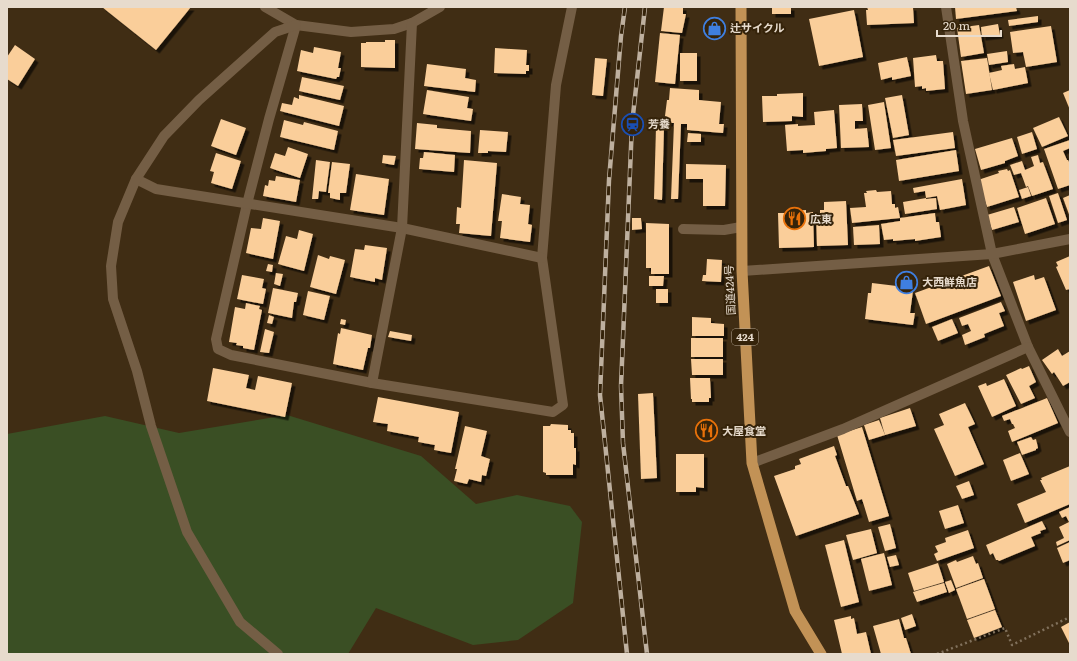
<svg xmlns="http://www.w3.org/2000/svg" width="1077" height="661" font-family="Literata,'Noto Sans JP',serif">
  <defs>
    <filter id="shadow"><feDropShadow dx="3.5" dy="3.5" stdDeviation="0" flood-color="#0009"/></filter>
  </defs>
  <rect width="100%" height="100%" fill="#402d14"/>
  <polygon fill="#3a4f24" points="287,415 421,456 476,504 517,495 570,506 582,522 573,603 518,640 473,645 376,608 348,654 7,654 7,434 105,416 179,433"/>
  <g fill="#face9a" filter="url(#shadow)">
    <polygon points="102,7 191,7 156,50"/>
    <polygon points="664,7 683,7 683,14 686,14 682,33 661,31"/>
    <rect x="772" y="7" width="19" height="7"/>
    <polygon points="867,7 913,7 914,23 867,25 866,10 868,10"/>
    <polygon points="955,7 1016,7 1017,11 956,19"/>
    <polygon points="854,10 863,57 819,66 809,19"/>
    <polygon points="1038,16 1038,22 1009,26 1008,20"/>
    <polygon points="998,24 1000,35 982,37 981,27"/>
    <polygon points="979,25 984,53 961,57 957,28"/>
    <polygon points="1051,26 1057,62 1026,67 1023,52 1013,53 1010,32"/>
    <polygon points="660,33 680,35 675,84 655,82"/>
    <polygon points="385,40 395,40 395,68 361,67 361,43 366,43 366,42 385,42"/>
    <polygon points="15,45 35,59 18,86 7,79 7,57"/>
    <polygon points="314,47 341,52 338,68 341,68 339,77 337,77 336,79 297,71 301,50 313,53"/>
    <polygon points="495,48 527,50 526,65 529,65 529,71 526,71 526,74 494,73"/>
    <polygon points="1007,51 1008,62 989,65 987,54"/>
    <rect x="680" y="53" width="17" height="28"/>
    <polygon points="936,55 937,61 943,61 945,89 926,91 926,88 922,89 922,86 915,87 913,58"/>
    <polygon points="907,57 911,76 892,80 892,77 881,80 878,63"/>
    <polygon points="595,58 607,59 603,96 592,95"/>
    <polygon points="987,58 992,90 966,94 961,61"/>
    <polygon points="427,64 466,69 465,78 476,80 475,92 424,86"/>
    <polygon points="1014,64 1015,69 1025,67 1028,83 993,90 989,73 1002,70 1001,66"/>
    <polygon points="302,77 344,86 340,100 299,91"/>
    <polygon points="670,88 699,90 699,100 721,102 719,124 724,124 723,133 687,130 687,124 681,124 678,199 671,199 674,123 667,123 668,117 665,116 667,100 669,100"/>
    <polygon points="427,90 469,97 467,108 473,109 471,121 423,114"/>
    <polygon points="1070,90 1070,110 1063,93"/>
    <polygon points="803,93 803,117 792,116 792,121 763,122 762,96 777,96 777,94"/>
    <polygon points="299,95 344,106 339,126 280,111 282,103 292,105 294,97 299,99"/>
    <polygon points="902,95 909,135 893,138 885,98"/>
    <polygon points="884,102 891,148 875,150 868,105"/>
    <polygon points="862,104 863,121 855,121 855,129 867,128 869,147 841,148 839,105"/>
    <polygon points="834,110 837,148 826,149 826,151 803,153 803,150 787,151 785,125 798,124 798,126 815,125 814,112"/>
    <polygon points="1059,117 1068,136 1042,147 1033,128"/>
    <polygon points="221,119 246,128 236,155 211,146"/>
    <polygon points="284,120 303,125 304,122 338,131 334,150 280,137"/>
    <polygon points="417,123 437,125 437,128 471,131 470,153 415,149"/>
    <polygon points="656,127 664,127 662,200 654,199"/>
    <polygon points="480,130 508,132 506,152 488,151 488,153 478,153"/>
    <polygon points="953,132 955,148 896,156 893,140"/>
    <polygon points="1032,132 1037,149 1022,154 1017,137"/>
    <polygon points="688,133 701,134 701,142 687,142"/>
    <polygon points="1012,138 1018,156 1005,161 1005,163 981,170 975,149"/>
    <polygon points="1070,140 1070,148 1063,151 1067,160 1068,160 1070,164 1070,185 1058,189 1044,149"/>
    <polygon points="288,147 308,154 300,178 270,168 275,153 285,156"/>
    <polygon points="956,150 959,171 899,181 896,160"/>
    <polygon points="424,152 455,155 454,172 419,169 420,158 423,158"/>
    <polygon points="216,153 241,161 232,189 211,183 214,172 210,171"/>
    <polygon points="383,155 396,156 394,165 382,163"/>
    <polygon points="1038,155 1040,163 1043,162 1053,189 1032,196 1028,186 1026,187 1021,173 1014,175 1010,165 1022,161 1025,170 1034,166 1031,157"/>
    <polygon points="316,160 330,162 326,192 319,191 318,199 312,199"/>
    <polygon points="464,160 497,163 491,236 459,233 460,224 456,224 457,207 461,208"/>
    <polygon points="332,162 350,164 346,193 340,193 340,200 330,198 330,193 328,193"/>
    <polygon points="686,164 726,165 725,206 703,206 703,179 686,179"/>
    <polygon points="1007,169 1008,171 1010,170 1019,197 987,207 978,180 999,173 998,171"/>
    <polygon points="356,174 389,179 384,215 350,210"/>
    <polygon points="276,176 300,180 296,202 263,196 265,185 268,186 269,180 275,181"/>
    <polygon points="962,179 966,205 940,210 937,196 926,198 925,191 914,193 913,188"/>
    <polygon points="1028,187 1031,196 1022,199 1019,190"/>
    <polygon points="876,190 877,192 891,191 892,204 895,204 895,208 898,207 900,218 852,223 850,208 866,207 864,193 867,193 866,191"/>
    <polygon points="1058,193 1067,220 1058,223 1049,196"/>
    <polygon points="502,194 521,197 520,204 530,205 528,224 532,225 530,242 500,238 502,221 498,221"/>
    <polygon points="1070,195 1070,217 1063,198"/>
    <polygon points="926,198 926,199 936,198 937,209 905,214 903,202"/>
    <polygon points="1046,198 1055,224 1025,234 1017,208"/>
    <polygon points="846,201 848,245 817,246 816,213 820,213 820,210 824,210 824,202"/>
    <polygon points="1014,207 1019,222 992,230 987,215"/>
    <polygon points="806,210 806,213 813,212 814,247 779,248 778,213 793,213 793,211"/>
    <polygon points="935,213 936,222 939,222 941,237 915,241 915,239 893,241 893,239 884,240 881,224 900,221 900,218"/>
    <polygon points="263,218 280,221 273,259 246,253 251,228 261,229"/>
    <polygon points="632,218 641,218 642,229 632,230"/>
    <polygon points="646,223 669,224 669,274 651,274 651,268 646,268"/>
    <polygon points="879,225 880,244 854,245 853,227"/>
    <polygon points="299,230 313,234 304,271 278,264 286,236 297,239"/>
    <polygon points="365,245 387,248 382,280 375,278 375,282 350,277 355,249 364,250"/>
    <polygon points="318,255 329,259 330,256 345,260 336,294 310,287"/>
    <polygon points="1070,256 1070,289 1066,290 1056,267 1058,266 1056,262"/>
    <polygon points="707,259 722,260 721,282 702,281 703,275 706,275"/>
    <polygon points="268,264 273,265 272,272 266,271"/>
    <polygon points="989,266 1001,296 926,324 915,293"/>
    <polygon points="276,273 283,274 280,286 274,284"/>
    <polygon points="242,275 264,279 262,288 266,289 263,304 237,299"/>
    <polygon points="1034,275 1035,280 1044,277 1056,310 1026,321 1013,282"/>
    <polygon points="649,276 664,276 663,286 649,286"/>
    <polygon points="872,283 905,287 904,290 913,291 910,313 915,313 913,325 865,319 868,293 871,293"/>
    <polygon points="273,288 298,293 296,302 294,302 292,318 268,313"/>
    <rect x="656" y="289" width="12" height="14"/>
    <polygon points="308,291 330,296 324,320 303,315"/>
    <polygon points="1001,302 1005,311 999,313 1004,326 984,334 985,337 965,345 962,335 971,331 968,324 962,326 959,318"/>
    <polygon points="246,303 260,306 259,309 262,310 254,350 243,348 243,346 236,345 237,343 229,342 235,307 245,309"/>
    <polygon points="269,315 274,317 272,324 267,323"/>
    <polygon points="692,317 711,318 711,323 724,324 724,336 692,336"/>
    <polygon points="341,319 346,320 345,325 340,324"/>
    <polygon points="952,319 958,333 938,341 932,327"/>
    <polygon points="341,328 372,335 370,348 368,348 363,370 333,364 338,333 340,334"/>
    <polygon points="265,329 274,332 269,353 260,352"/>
    <polygon points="390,331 412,335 411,341 388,337"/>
    <rect x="691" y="338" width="32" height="19"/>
    <polygon points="1058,349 1062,356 1070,351 1070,382 1063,386 1054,372 1052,374 1042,360"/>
    <polygon points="691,359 723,359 723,375 692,375"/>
    <polygon points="1029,366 1036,382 1029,386 1035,398 1021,404 1006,375 1021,368 1022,369"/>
    <polygon points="213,368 249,375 246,388 255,390 258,376 292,383 285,417 207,401"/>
    <polygon points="690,378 710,378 711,398 709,398 709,402 692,402 692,399 691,399"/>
    <polygon points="1004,379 1016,406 992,417 978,386 986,383 987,386"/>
    <polygon points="653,393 657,478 641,479 638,394"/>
    <polygon points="378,397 459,412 451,453 434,450 435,445 418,442 419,437 387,431 388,424 373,422"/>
    <polygon points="1047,398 1058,423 1012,442 1008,431 1015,428 1013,424 1012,424 1010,419 1004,421 1002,416"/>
    <polygon points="965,403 975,424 968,427 984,464 955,476 934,429 944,425 939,414"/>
    <polygon points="910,408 916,426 885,435 880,418"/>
    <polygon points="879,420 885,435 869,440 864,425"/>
    <polygon points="551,424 568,425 568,430 571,430 571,433 574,433 574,448 576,448 576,465 573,464 573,475 546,475 546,473 543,472 543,426 550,426"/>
    <polygon points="465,426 487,431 481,456 490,459 486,476 482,475 481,482 469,479 467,484 454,481 457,469 455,469"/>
    <polygon points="862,427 889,516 869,522 862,499 857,501 837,435"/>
    <polygon points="1031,437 1033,440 1036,439 1038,448 1036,449 1036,450 1022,455 1017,442"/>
    <polygon points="834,446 837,455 835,456 846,486 848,486 859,514 796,536 774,476 795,469 795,466 801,464 799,459"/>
    <polygon points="1020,453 1029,474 1011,481 1003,460"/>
    <polygon points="676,454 704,454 704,488 696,487 696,492 676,492"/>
    <polygon points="1070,466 1070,504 1025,523 1017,504 1046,492 1040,480 1042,480 1041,478"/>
    <polygon points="969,481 974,495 962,499 956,486"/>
    <polygon points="958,505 964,523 945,529 939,511"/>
    <polygon points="1070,507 1070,540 1057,546 1056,542 1064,538 1059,527 1069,522 1066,516 1062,518 1059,512"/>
    <polygon points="1042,521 1046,529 1040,531 1041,533 1031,537 1035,546 999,561 998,560 996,560 993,553 990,555 986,545"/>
    <polygon points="890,524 896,548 885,551 878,527"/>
    <polygon points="871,529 877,553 853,560 846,535"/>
    <polygon points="968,530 974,548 937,561 934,554 938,552 935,546 946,542 945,538"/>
    <polygon points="844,540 859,602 841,607 825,545"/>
    <polygon points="1070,542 1070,560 1063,563 1057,548"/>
    <polygon points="884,553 892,585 869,591 861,559"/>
    <polygon points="896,555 899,565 890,567 887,557"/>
    <polygon points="973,556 976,564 978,563 983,578 956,588 947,564 956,560 957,562"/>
    <polygon points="938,563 944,582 914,591 908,573"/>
    <polygon points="984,579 995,609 967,619 956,589"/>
    <polygon points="951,580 955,590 949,593 945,582"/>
    <polygon points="944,583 947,592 917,602 913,592"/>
    <polygon points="995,610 1002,627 974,638 967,620"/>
    <polygon points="912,614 916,626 905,630 901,618"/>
    <polygon points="851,616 851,619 854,618 857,634 866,632 871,654 847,654 847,653 842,654 834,620"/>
    <polygon points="899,619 904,638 906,638 911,654 881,654 873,626"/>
    <polygon points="1070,622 1070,645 1061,627"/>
  </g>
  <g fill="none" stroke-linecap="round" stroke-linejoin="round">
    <polyline stroke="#81715c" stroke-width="2.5" stroke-dasharray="2 3" stroke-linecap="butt" points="937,654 1005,628 1012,645 1070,617"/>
    <g stroke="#745e45" stroke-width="10">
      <polyline points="265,7 296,25 351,32 394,29 412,23 440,7"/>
      <polyline points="946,7 963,121 992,254 1028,347 1070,432"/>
      <polyline points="296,25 269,119 247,204 216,339 218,349 231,355 372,383 553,412 563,405 542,258 556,85 572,7"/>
      <polyline points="136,179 156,189 402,228 542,258"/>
      <polyline points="372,383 402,228 412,23"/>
      <polyline points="752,463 843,429 1028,347"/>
      <polyline points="278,654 240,622 187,532 151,426 137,371 113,299 111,266 118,222 136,179 164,136 199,100 275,32 296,25"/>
    </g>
    <g stroke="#745e45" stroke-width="10">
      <polyline points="683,229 724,230 741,227"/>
      <polyline points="742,271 992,254 1070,239"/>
    </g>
    <polyline stroke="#c29256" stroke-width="11" points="741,7 742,271 752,463 795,611 821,654"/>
    <defs>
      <g id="rail">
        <polyline points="625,7 621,36 609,180 600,395 627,654"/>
        <polyline points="645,7 632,124 621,386 623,443 647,654"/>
      </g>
    </defs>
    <use href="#rail" stroke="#beb09f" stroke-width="4.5"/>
    <use href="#rail" stroke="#35230a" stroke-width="3" stroke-dasharray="9" stroke-linecap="butt"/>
  </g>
  <defs>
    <symbol id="shop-ring" viewBox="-11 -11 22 22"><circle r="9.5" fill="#35230a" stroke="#3f7fe0" stroke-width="1.5"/><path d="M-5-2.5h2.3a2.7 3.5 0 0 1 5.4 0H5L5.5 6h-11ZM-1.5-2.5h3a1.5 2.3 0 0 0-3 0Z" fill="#3f7fe0"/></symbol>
    <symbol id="station-ring" viewBox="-11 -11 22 22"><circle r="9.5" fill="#35230a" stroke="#1a4fb4" stroke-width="1.5"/><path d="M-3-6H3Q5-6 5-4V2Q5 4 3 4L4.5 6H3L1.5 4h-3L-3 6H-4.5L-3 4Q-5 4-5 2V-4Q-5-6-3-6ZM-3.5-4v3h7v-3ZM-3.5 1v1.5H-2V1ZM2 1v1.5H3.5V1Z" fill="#1a4fb4"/></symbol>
    <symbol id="restaurant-ring" viewBox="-11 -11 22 22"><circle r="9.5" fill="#35230a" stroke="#e8710a" stroke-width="1.5"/><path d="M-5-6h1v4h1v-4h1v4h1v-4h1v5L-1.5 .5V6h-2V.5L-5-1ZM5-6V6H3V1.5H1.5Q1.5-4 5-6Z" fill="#e8710a"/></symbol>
  </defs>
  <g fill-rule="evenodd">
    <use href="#shop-ring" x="702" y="16" width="25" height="25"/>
    <use href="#station-ring" x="620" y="112" width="25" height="25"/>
    <use href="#restaurant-ring" x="782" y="206" width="25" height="25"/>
    <use href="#shop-ring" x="894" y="270" width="25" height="25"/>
    <use href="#restaurant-ring" x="694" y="418" width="25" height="25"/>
  </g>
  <g text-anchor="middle" stroke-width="4" stroke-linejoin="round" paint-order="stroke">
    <rect fill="#35230a" stroke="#b2a492" stroke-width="1" x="732" y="329" width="26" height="16" rx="3"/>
    <g font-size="10" font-weight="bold" fill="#e7dbcd">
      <text x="745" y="341">424</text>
    </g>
    <g font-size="11" font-weight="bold" fill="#e7dbcd" stroke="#35230a" text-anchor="start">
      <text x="730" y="32">辻サイクル</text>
      <text x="648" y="128">芳養</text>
      <text x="810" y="223">広東</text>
      <text x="922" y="286">大西鮮魚店</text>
      <text x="722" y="435">大屋食堂</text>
    </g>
    <g font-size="11" fill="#e7dbcd" stroke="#35230a">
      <text transform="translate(730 290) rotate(-93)" y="4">国道424号</text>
    </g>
  </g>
  <rect width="1077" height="661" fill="none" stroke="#e7dbcd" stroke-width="16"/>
  <path d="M937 30v6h64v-6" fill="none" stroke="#e7dbcd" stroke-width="2"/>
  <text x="943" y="30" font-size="12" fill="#e7dbcd" stroke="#35230a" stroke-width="3" paint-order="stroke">20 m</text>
</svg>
